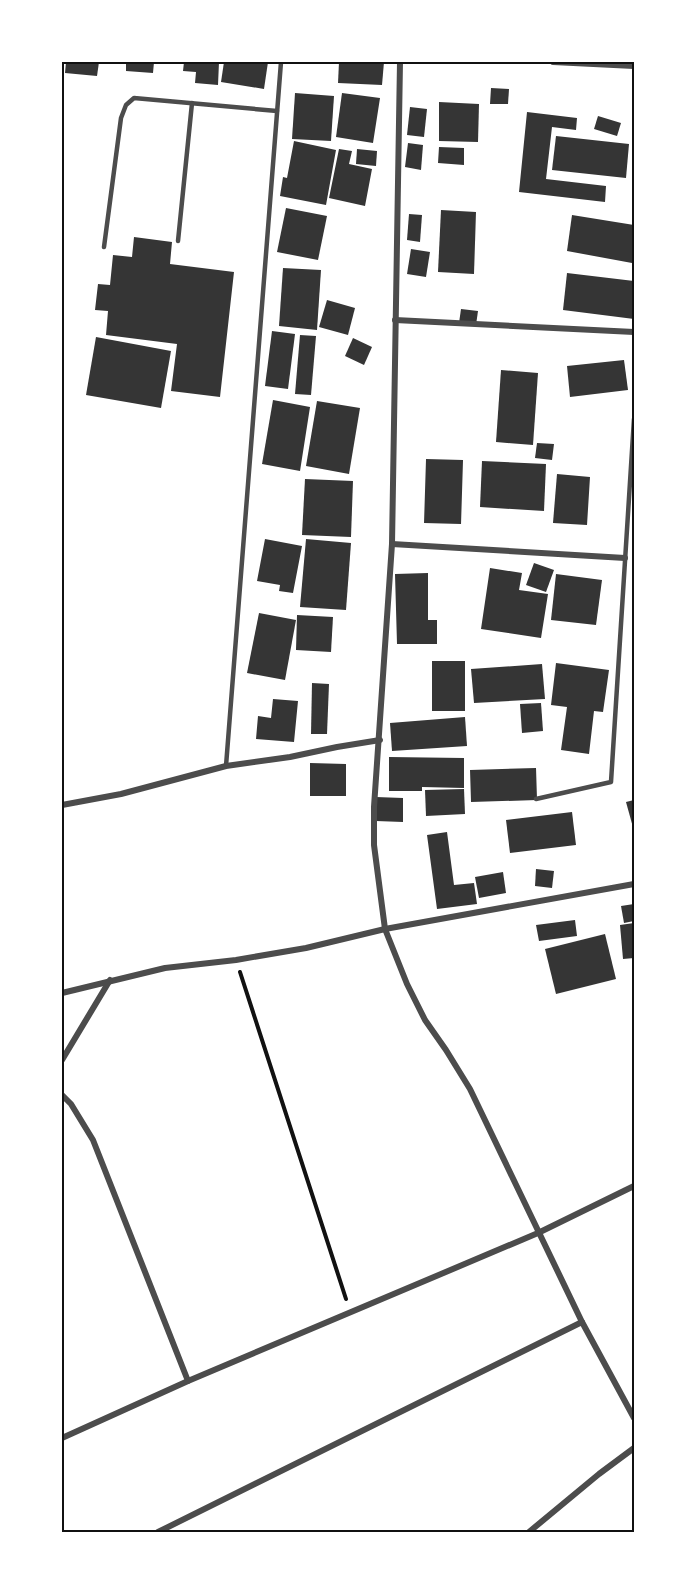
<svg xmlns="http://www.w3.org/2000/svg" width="696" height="1594" font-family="'DejaVu Sans',sans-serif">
  <rect width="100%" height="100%" fill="#fff"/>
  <g fill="#353535">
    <polygon points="66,62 99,62 97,76 65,73"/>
    <polygon points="126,62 154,62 153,73 126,71"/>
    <polygon points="184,62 219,62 218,85 195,83 196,72 183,71"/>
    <polygon points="224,62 268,62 264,89 221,82"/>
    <polygon points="339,62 384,62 382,85 338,83"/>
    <polygon points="491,88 509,89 508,104 490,104"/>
    <polygon points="295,93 334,96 331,141 292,139"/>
    <polygon points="342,93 380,98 373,143 336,137"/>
    <polygon points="439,102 479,104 478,142 439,141"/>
    <polygon points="410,107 427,109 424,137 407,135"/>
    <polygon points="527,112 577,118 576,130 552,127 546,179 606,186 605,202 519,192"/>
    <polygon points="598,116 621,123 617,136 594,129"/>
    <polygon points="556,136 629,144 626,178 552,170"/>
    <polygon points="294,141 336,150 326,205 280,196 283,177 287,178"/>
    <polygon points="408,143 423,145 421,170 405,167"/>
    <polygon points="439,147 464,148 464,165 438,163"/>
    <polygon points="339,149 352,151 349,164 372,169 365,206 329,198"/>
    <polygon points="357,149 377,151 376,166 356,164"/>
    <polygon points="286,208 327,216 318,260 277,252"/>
    <polygon points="441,210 476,212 474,274 438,272"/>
    <polygon points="409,214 422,215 420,242 407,240"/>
    <polygon points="572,215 634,225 632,263 567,251"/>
    <polygon points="134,237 172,242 170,264 234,272 220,397 171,391 177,344 106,335 108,311 95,310 98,284 110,285 113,255 132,257"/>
    <polygon points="411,249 430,252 426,277 407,274"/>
    <polygon points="283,268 321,270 317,330 279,326"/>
    <polygon points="567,273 634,281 634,319 563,310"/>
    <polygon points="327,300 355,308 348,335 319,327"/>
    <polygon points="461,309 478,311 476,325 459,323"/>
    <polygon points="272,331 295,334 288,389 265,386"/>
    <polygon points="300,335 316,336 311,395 295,394"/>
    <polygon points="96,337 171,351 161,408 86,395"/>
    <polygon points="353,338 372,347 364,365 345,356"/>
    <polygon points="624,360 628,390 570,397 567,366"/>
    <polygon points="501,370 538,373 533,445 496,442"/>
    <polygon points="273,400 310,407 300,471 262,464"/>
    <polygon points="317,401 360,408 349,474 306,466"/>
    <polygon points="537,443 554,444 552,460 535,458"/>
    <polygon points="426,459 463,460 461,524 424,523"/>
    <polygon points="482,461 546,464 544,511 480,507"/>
    <polygon points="557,474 590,477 587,525 553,523"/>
    <polygon points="305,479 353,481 351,537 302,535"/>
    <polygon points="265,539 302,546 293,593 279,591 280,585 257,581"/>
    <polygon points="306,539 351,543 346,610 300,607"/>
    <polygon points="534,563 554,570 546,592 526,585"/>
    <polygon points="490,568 522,573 519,590 548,594 541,638 481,629"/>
    <polygon points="428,573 428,620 437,620 437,644 397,644 395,574"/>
    <polygon points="556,574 602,580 596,625 551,620"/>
    <polygon points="259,613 296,620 285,680 247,673"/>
    <polygon points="297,615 333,617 331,652 296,650"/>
    <rect x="432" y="661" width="33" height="50"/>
    <polygon points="556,663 609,670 603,712 594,711 589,754 561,750 567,707 551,705"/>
    <polygon points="542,664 545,699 474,703 471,669"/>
    <polygon points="312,683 329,684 327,734 311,734"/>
    <polygon points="273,699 298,701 294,742 256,739 258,716 271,718"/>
    <polygon points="541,703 543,731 522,733 520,704"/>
    <polygon points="465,717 467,746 392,751 390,723"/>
    <polygon points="389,757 464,758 464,788 422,787 422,791 389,791"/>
    <polygon points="310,763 346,764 346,796 310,796"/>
    <polygon points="536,768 537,800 471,802 470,770"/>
    <polygon points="464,789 465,814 426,816 425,790"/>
    <polygon points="376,797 403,798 403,822 376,821"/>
    <polygon points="634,800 634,831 626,802"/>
    <polygon points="572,812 576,845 510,853 506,820"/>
    <polygon points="447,832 454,885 474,883 477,904 437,909 427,835"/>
    <polygon points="536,869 554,871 552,888 535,886"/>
    <polygon points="503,872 506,893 479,898 475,877"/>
    <polygon points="634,904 634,921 624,923 621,906"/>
    <polygon points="575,920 577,936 539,941 536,925"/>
    <polygon points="634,923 634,958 623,959 620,925"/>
    <polygon points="605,934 616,979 556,994 545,949"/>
  </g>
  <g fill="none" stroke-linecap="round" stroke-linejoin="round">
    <polyline stroke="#111" stroke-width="4" points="240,972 346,1299"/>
    <g stroke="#4c4c4c" stroke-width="4.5">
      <polyline points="178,241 192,103"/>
      <polyline points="104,247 121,118 126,105 134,98 277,111"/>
      <polyline points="226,766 281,62"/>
      <polyline points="536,799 611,782 634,419"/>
    </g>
    <g stroke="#4c4c4c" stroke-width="6">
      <polyline points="400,62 392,544 374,807 374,845 385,929 407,984 425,1020 446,1050 470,1089 582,1322 634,1418"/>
      <polyline points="553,62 634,66"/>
      <polyline points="395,320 634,332"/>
      <polyline points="392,544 625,558"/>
      <polyline points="62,805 121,794 226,766 290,757 337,747 380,740"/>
      <polyline points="62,993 165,968 236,960 306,948 385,929 634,884"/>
      <polyline points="62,1060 110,980"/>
      <polyline points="62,1095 71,1104 93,1140 188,1381"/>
      <polyline points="62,1438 188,1381 538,1233 634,1186"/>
      <polyline points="158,1532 582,1322"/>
      <polyline points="529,1532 599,1474 634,1448"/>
    </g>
  </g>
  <rect width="696" height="1594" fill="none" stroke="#ffffff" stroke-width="126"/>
  <rect x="63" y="63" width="570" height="1468" fill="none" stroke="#111" stroke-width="2"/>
</svg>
